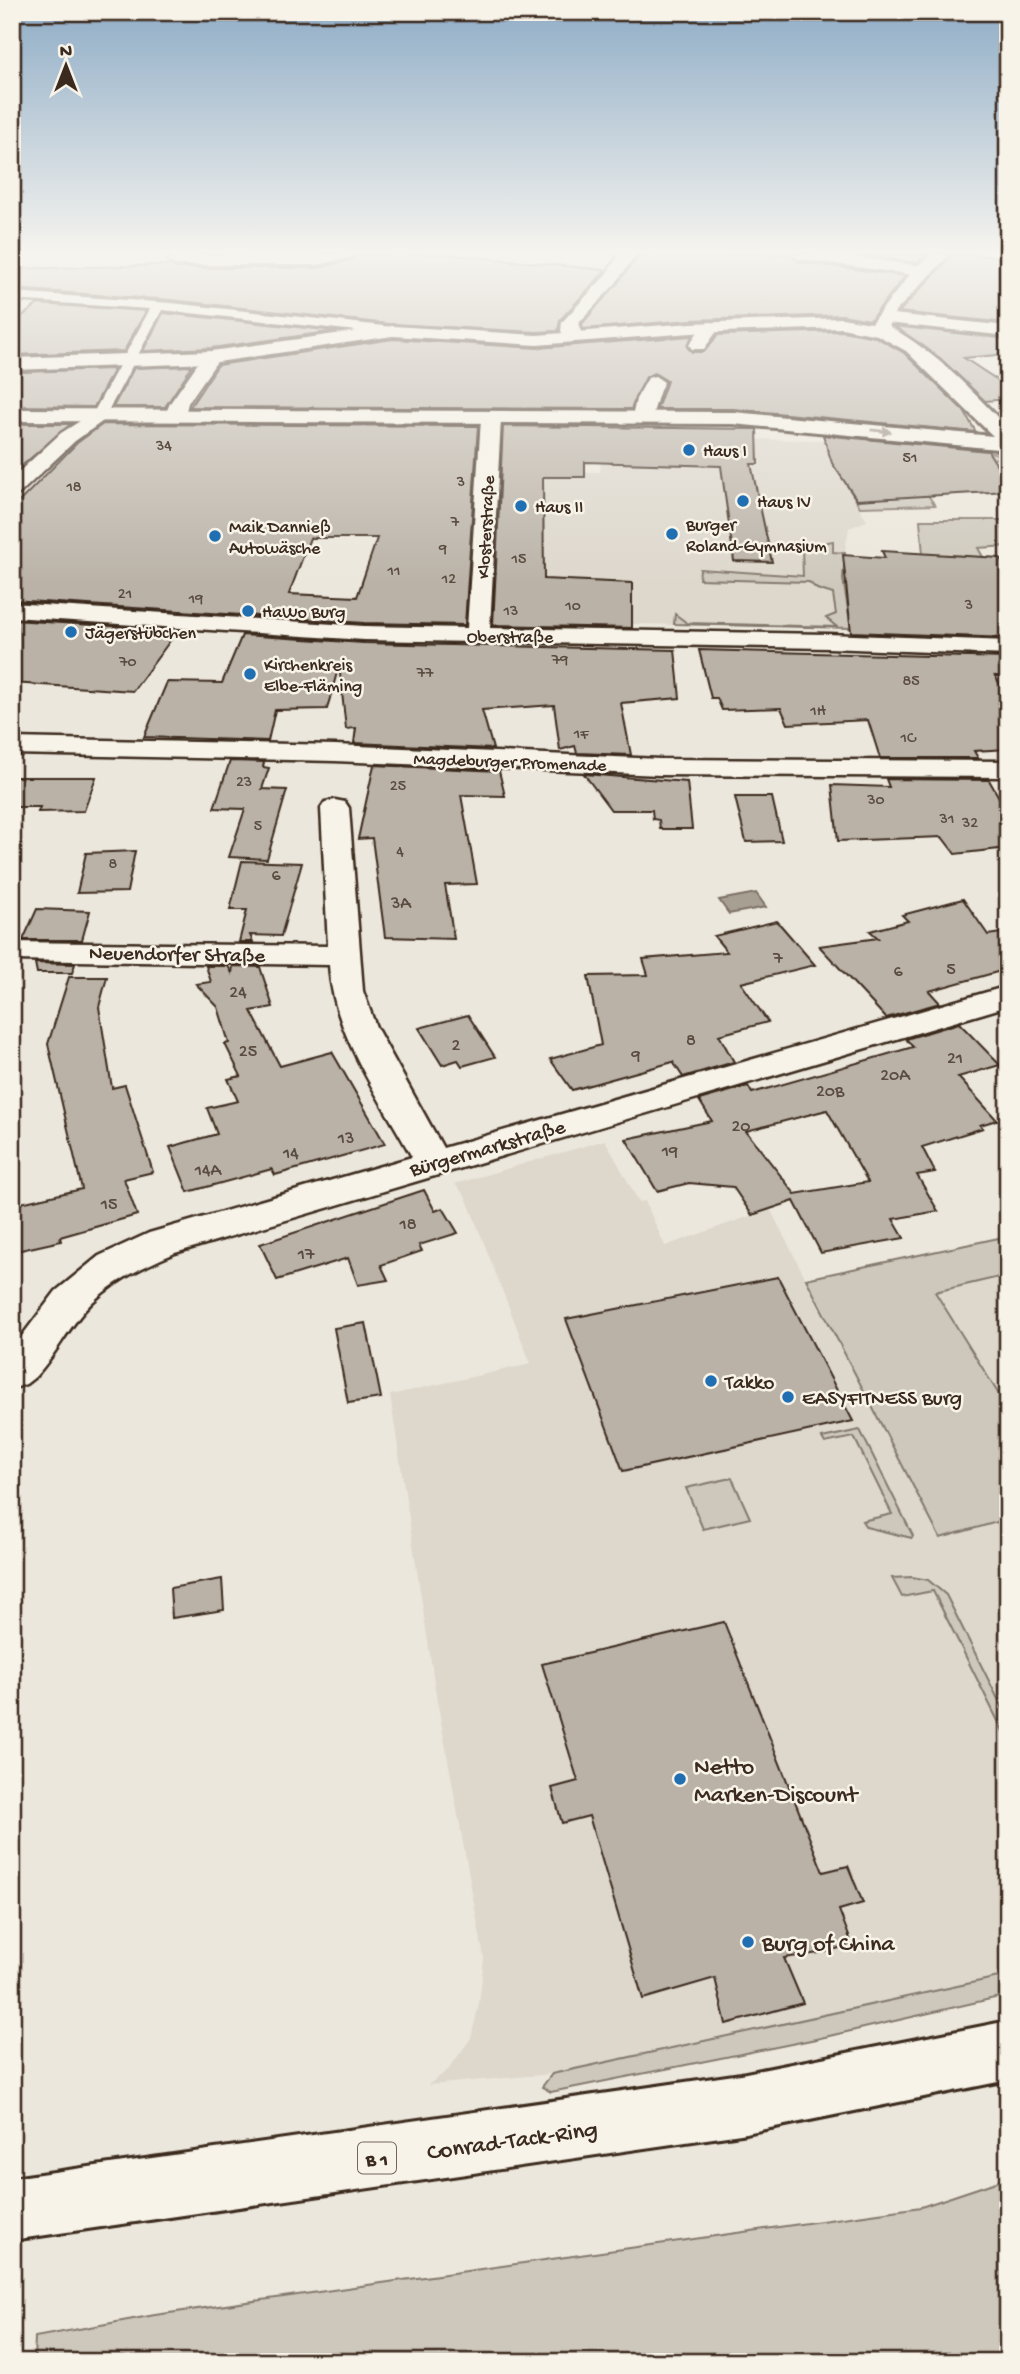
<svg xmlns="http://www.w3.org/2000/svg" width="1020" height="2374" font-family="'Gochi Hand',sans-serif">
  <rect width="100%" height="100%" fill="#ece7dc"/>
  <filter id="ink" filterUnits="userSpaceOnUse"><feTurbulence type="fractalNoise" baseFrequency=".0143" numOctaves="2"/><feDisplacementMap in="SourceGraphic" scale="14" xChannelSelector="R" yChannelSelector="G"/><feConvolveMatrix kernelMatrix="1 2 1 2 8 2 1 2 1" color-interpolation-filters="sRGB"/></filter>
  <g filter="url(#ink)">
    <g fill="#ddd7cc">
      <polygon points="715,439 826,440 838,470 867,521 849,528 843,562 851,628 632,624 632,583 496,579 494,574 501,471 600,472 601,460"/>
      <polygon points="605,1140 639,1202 645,1201 665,1246 770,1209 806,1279 1008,1236 1008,1975 552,2074 428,2085 448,2070 471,2038 479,2004 484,1958 436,1694 390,1395 531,1364 466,1197 455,1184"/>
    </g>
    <g fill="#cec8bc" stroke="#84796d" stroke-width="2">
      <polygon points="946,442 1006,456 980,462 924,490 935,505 860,507 842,477 936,454"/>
      <polygon points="920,520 1008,520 1008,546 978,548 987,564 923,554"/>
      <polygon points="833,541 833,552 845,553 843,579 851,628 674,624 675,614 687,623 837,627 826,618 836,614 833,594 817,589 809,582 699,579 700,569 803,576 802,547"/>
      <polygon points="1008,1236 1008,1275 935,1292 1008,1409 1008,1519 940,1538 806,1279"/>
      <polygon points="860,1430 913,1536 912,1538 866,1527 862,1521 892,1514 854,1437 825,1443 822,1438"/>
      <polygon points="732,1478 750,1518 703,1529 686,1488"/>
      <polygon points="912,1577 928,1580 946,1595 1008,1719 1008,1741 933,1591 902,1597 892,1578"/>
      <polygon points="1008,1975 1008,1995 816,2039 551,2092 542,2087 552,2074"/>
      <polygon points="1008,2178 1008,2362 34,2362 35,2337 155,2315 921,2207"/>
    </g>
    <polygon fill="#a89f93" stroke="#7c7064" stroke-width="2" points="756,893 766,907 729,914 719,900"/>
    <g fill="#bab2a7" stroke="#3b2a1e" stroke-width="2" fill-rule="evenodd">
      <polygon points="357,254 443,254 606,270 560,320 558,331 537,332 389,324 171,300 12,289 12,269 170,265 176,268 317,268 352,260"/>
      <polygon points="641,254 789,254 799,262 905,276 870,320 842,315 691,320 583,329 582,324"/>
      <polygon points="853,254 928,254 917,263"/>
      <polygon points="953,254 1008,257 1008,323 899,312"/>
      <polygon points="38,304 146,311 124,351 12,355 12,324"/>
      <polygon points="163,313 335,331 211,348 143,351"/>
      <polygon points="894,326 1008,339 1008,354 964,358 1008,387 1008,399 985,401 940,358"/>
      <polygon points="842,331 876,337 904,353 964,411 976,432 733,409 657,409 667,381 654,373 646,377 631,409 190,407 218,365 393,339 537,348 692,336 687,347 692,352 704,352 718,335"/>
      <polygon points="192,366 165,407 113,407 134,368"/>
      <polygon points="114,369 94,407 12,406 12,387 20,372"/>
      <polygon points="12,424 71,424 12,474"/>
      <path d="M103,424L478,426L465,625L364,623L12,600V509L77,443ZM310,538H377L357,597L289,594Z"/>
      <polygon points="503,426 757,429 758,464 751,464 772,562 734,561 721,466 585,462 585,477 543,477 544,579 632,583 632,628 493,625"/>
      <polygon points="823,435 988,451 1008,483 1008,491 857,500 832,463"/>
      <polygon points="882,551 1000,558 1008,568 1008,638 851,632 843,555 885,558"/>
      <polygon points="12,620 178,630 133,691 12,683"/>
      <polygon points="242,635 364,643 675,650 680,698 621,703 631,755 577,753 575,746 560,750 554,705 482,710 493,749 354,743 356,728 346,729 339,665 327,709 275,710 268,741 144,737 167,682 222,683"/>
      <polygon points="699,650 1008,658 1008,677 995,676 1008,698 1008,749 974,751 978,758 880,758 868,720 788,724 781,708 722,710 717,698 711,698"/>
      <polygon points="230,761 264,762 263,767 269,768 262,789 287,790 267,859 229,857 245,809 214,808"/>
      <polygon points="374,765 499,771 505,796 461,795 477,884 445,885 454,939 385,937 372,838 358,839"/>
      <polygon points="584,774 687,782 692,829 660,829 659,820 653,819 652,810 611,810"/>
      <polygon points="12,777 96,777 84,811 38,812 40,807 12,807"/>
      <polygon points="886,779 989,780 1008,813 1008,848 955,854 942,837 838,841 832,785 889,787"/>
      <polygon points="735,797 772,797 782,841 746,842"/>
      <polygon points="135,851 127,892 77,893 86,853"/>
      <polygon points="242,861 302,863 281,936 250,935 253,942 239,942 247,910 230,910"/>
      <polygon points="963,899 988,935 1008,932 1008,969 929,991 940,1003 886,1018 819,946 878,938 870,931 908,921 902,915"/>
      <polygon points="37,909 90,911 82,940 23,940"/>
      <polygon points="777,921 815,965 741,983 768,1022 719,1035 734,1062 683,1077 673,1062 572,1090 550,1059 601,1045 588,976 648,975 643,959 727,952 714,936"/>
      <polygon points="35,963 75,964 72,973 37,973"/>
      <polygon points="206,966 228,966 232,973 233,966 260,967 273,1007 251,1011 280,1066 332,1052 385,1144 275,1175 272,1169 188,1192 170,1147 217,1134 207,1108 238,1101 228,1079 241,1076 225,1044 229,1043 218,1007 196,984 211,982"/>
      <polygon points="69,977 107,977 99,1007 112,1088 125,1085 153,1172 124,1179 137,1215 60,1237 61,1241 12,1252 12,1205 82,1189 48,1044"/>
      <polygon points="468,1015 495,1057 462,1066 458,1060 442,1065 419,1028"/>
      <path d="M959,1023L1000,1065L958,1077L997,1120L980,1125L983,1128L922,1147L935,1172L917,1175L938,1211L893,1219L904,1238L821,1253L794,1201L752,1215L733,1187L689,1183L657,1191L626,1139L712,1121L699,1100L748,1086L752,1093L913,1047L906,1039ZM827,1110L868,1182L795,1194L746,1131Z"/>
      <polygon points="424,1190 435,1211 443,1208 458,1233 419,1245 422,1251 381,1265 388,1280 358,1285 348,1258 277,1280 260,1244"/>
      <polygon points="778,1277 853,1421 623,1471 566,1319"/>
      <polygon points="366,1323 381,1398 348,1403 334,1328"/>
      <polygon points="222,1579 224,1610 172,1618 170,1588"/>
      <polygon points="724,1622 823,1872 848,1866 863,1903 839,1910 852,1944 826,1952 784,1958 803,2003 726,2024 715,1978 643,1999 589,1816 562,1823 552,1788 578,1781 542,1664"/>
    </g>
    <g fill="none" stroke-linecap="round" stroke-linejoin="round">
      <defs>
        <polygon id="pedestrian" points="12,292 171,303 393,327 400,331 393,335 162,310 106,415 99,419 92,415 150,309 12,300"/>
        <g id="minor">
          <polygon points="354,254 351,257 317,265 176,265 168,260 176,255"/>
          <polygon points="620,254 636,254 616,283 579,323 582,337 579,341 567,341 561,331 562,322 604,277"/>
          <polygon points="791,254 833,254 922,266 930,271 922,276 799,259"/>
          <polygon points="883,313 1008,326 1008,336 877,322 875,318"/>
          <path d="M711,322L720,327L704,349H692L689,345C695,337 701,324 711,322Z"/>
          <polygon points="211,352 220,357 188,403 185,415 175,421 168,419 165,415 170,403 205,353"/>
          <path d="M655,376L664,382C656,396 656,410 649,422H635L632,418L636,399L648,378Z"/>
          <polygon points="99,409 106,411 109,415 106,419 75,441 19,494 12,496 12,478 61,433"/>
          <polygon points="491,413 501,419 490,628 828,634 1008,641 1008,655 828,648 364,640 12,617 12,603 364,626 467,628 481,419"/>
          <polygon points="12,738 335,745 660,759 1008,761 1008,777 660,775 335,761 12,754"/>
          <path d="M335,800L345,802L349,808L363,991L376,1027L443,1148L1008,986V1006L175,1253C142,1267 108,1283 84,1311C66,1332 54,1357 35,1377L26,1384L12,1389V1349L56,1291L99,1256L149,1233L412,1157C380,1098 333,1034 329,965L12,960V942L328,946L321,808L325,802Z"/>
        </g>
        <path id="tertiary" d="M932,254H950L895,312L889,323L890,327C937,353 971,390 1008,428V450L733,424L12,421V409L733,412L993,436L906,351L877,335L842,328L691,333L537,345L393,336L211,363L12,370V358L211,351L393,326L537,335L691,323L842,318L871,323L916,267Z"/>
        <polygon id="primary" points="1008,2021 1008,2080 741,2134 12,2240 12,2178 741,2074"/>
      </defs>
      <use href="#pedestrian" stroke="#3b2a1e" stroke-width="5"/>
      <use href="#minor" stroke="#3b2a1e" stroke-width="5"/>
      <use href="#tertiary" stroke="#3b2a1e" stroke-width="6"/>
      <use href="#primary" stroke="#3b2a1e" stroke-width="6"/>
      <use href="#pedestrian" fill="#f7f3e8" fill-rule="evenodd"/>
      <use href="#minor" fill="#f7f3e8" fill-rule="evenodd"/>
      <use href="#tertiary" fill="#f7f3e8" fill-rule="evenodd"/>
      <use href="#primary" fill="#f7f3e8" fill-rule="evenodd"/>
    </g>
    <defs><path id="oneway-solid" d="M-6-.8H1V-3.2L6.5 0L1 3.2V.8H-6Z" transform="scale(1.75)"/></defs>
    <use fill="#998e83" href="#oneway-solid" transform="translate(881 431) rotate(6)"/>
  </g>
  <linearGradient id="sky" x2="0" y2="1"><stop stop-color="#8eacc6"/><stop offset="0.43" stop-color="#f6f4ef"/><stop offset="1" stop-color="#f6f4ef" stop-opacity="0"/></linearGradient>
  <rect width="1020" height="586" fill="url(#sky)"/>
  <g fill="#1f6fb2" stroke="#f7f3e8" stroke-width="2.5">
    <circle cx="689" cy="450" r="7"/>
    <circle cx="743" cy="501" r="7"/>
    <circle cx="521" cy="506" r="7"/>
    <circle cx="672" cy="534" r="7"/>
    <circle cx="215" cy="536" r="7"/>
    <circle cx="248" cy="611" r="7"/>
    <circle cx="71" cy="632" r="7"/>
    <circle cx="250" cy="674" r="7"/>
    <circle cx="711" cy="1381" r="7"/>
    <circle cx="788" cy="1397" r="7"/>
    <circle cx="680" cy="1779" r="7"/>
    <circle cx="748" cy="1942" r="7"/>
  </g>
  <g text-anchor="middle" stroke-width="5" stroke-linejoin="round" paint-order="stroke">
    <g font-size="16" fill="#5b4c40">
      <text x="164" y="450">34</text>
      <text x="910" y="462">51</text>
      <text x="461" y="486">3</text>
      <text x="74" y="491">18</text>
      <text x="455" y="526">7</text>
      <text x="443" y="553">9</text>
      <text x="519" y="563">15</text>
      <text x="394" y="575">11</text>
      <text x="449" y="583">12</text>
      <text x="125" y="598">21</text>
      <text x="196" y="603">19</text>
      <text x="969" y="609">3</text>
      <text x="573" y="610">10</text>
      <text x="511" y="615">13</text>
      <text x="560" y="664">79</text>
      <text x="128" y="666">70</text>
      <text x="425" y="677">77</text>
      <text x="911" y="685">85</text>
      <text x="818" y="715">1H</text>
      <text x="581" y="738">1F</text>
      <text x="908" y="742">1C</text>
      <text x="244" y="786">23</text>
      <text x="398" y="790">25</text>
      <text x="876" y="804">30</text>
      <text x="947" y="823">31</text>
      <text x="970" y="827">32</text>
      <text x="258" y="830">5</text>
      <text x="400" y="856">4</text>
      <text x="113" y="868">8</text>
    </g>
    <g font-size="18" fill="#3b2a1e" stroke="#f7f3e8" text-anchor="start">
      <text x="703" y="456">Haus I</text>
      <text x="757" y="507">Haus IV</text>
      <text x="535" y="512">Haus II</text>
      <text x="686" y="530">Burger<tspan x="686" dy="21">Roland-Gymnasium</tspan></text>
      <text x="229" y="532">Maik Dannieß<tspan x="229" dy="21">Autowäsche</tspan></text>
      <text x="262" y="617">HaWo Burg</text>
      <text x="85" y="638">Jägerstübchen</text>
      <text x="264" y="670">Kirchenkreis<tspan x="264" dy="21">Elbe-Fläming</tspan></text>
    </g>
    <g font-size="18" fill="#3b2a1e" stroke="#f7f3e8">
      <text transform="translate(485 527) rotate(-87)" y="6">Klosterstraße</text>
      <text x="510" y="642">Oberstraße</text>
      <text transform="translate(510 761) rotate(2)" y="6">Magdeburger Promenade</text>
    </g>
    <g font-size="18" fill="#5b4c40">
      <text x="276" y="880">6</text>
      <text x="401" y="908">3A</text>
      <text x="778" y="963">7</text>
      <text x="951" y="974">5</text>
      <text x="898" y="976">6</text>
      <text x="238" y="997">24</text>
      <text x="691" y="1045">8</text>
      <text x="456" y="1050">2</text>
      <text x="248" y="1056">25</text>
      <text x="636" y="1060">9</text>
      <text x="955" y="1063">21</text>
      <text x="895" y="1080">20A</text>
      <text x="830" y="1096">20B</text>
      <text x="741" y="1131">20</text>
      <text x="346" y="1143">13</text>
      <text x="670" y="1156">19</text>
      <text x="291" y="1158">14</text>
      <text x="208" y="1175">14A</text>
      <text x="109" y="1209">15</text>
      <text x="408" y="1229">18</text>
      <text x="306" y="1259">17</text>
    </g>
    <rect fill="#f7f3e8" stroke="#73665b" stroke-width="2" x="358" y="2142.5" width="38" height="31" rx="5"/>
    <g font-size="19" font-weight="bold" fill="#3b2a1e">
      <text x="377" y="2165">B 1</text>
    </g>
    <g font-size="21" fill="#3b2a1e" stroke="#f7f3e8">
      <text transform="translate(177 953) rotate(1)" y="7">Neuendorfer Straße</text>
      <text transform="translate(487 1147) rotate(-16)" y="7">Bürgermarkstraße</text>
    </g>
    <g font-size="21" fill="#3b2a1e" stroke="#f7f3e8" text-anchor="start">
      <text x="725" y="1388">Takko</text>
      <text x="802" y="1404">EASYFITNESS Burg</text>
    </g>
    <g font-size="24" fill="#3b2a1e" stroke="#f7f3e8" text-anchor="start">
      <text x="694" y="1773">Netto<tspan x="694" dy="28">Marken-Discount</tspan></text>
      <text x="762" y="1950">Burg of China</text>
    </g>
    <g font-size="24" fill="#3b2a1e" stroke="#f7f3e8">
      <text transform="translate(512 2139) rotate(-8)" y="8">Conrad-Tack-Ring</text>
    </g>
  </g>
  <rect width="1020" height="2374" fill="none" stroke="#f7f3e8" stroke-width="42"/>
  <rect x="21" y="21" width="978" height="2332" fill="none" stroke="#3b2a1e" stroke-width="2.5" filter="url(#ink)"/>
  <g transform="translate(66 66)" stroke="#f7f3e8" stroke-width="5" paint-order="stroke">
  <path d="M0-5L12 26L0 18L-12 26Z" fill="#3b2a1e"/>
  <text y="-10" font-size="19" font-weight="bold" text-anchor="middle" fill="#3b2a1e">N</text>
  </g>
</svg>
